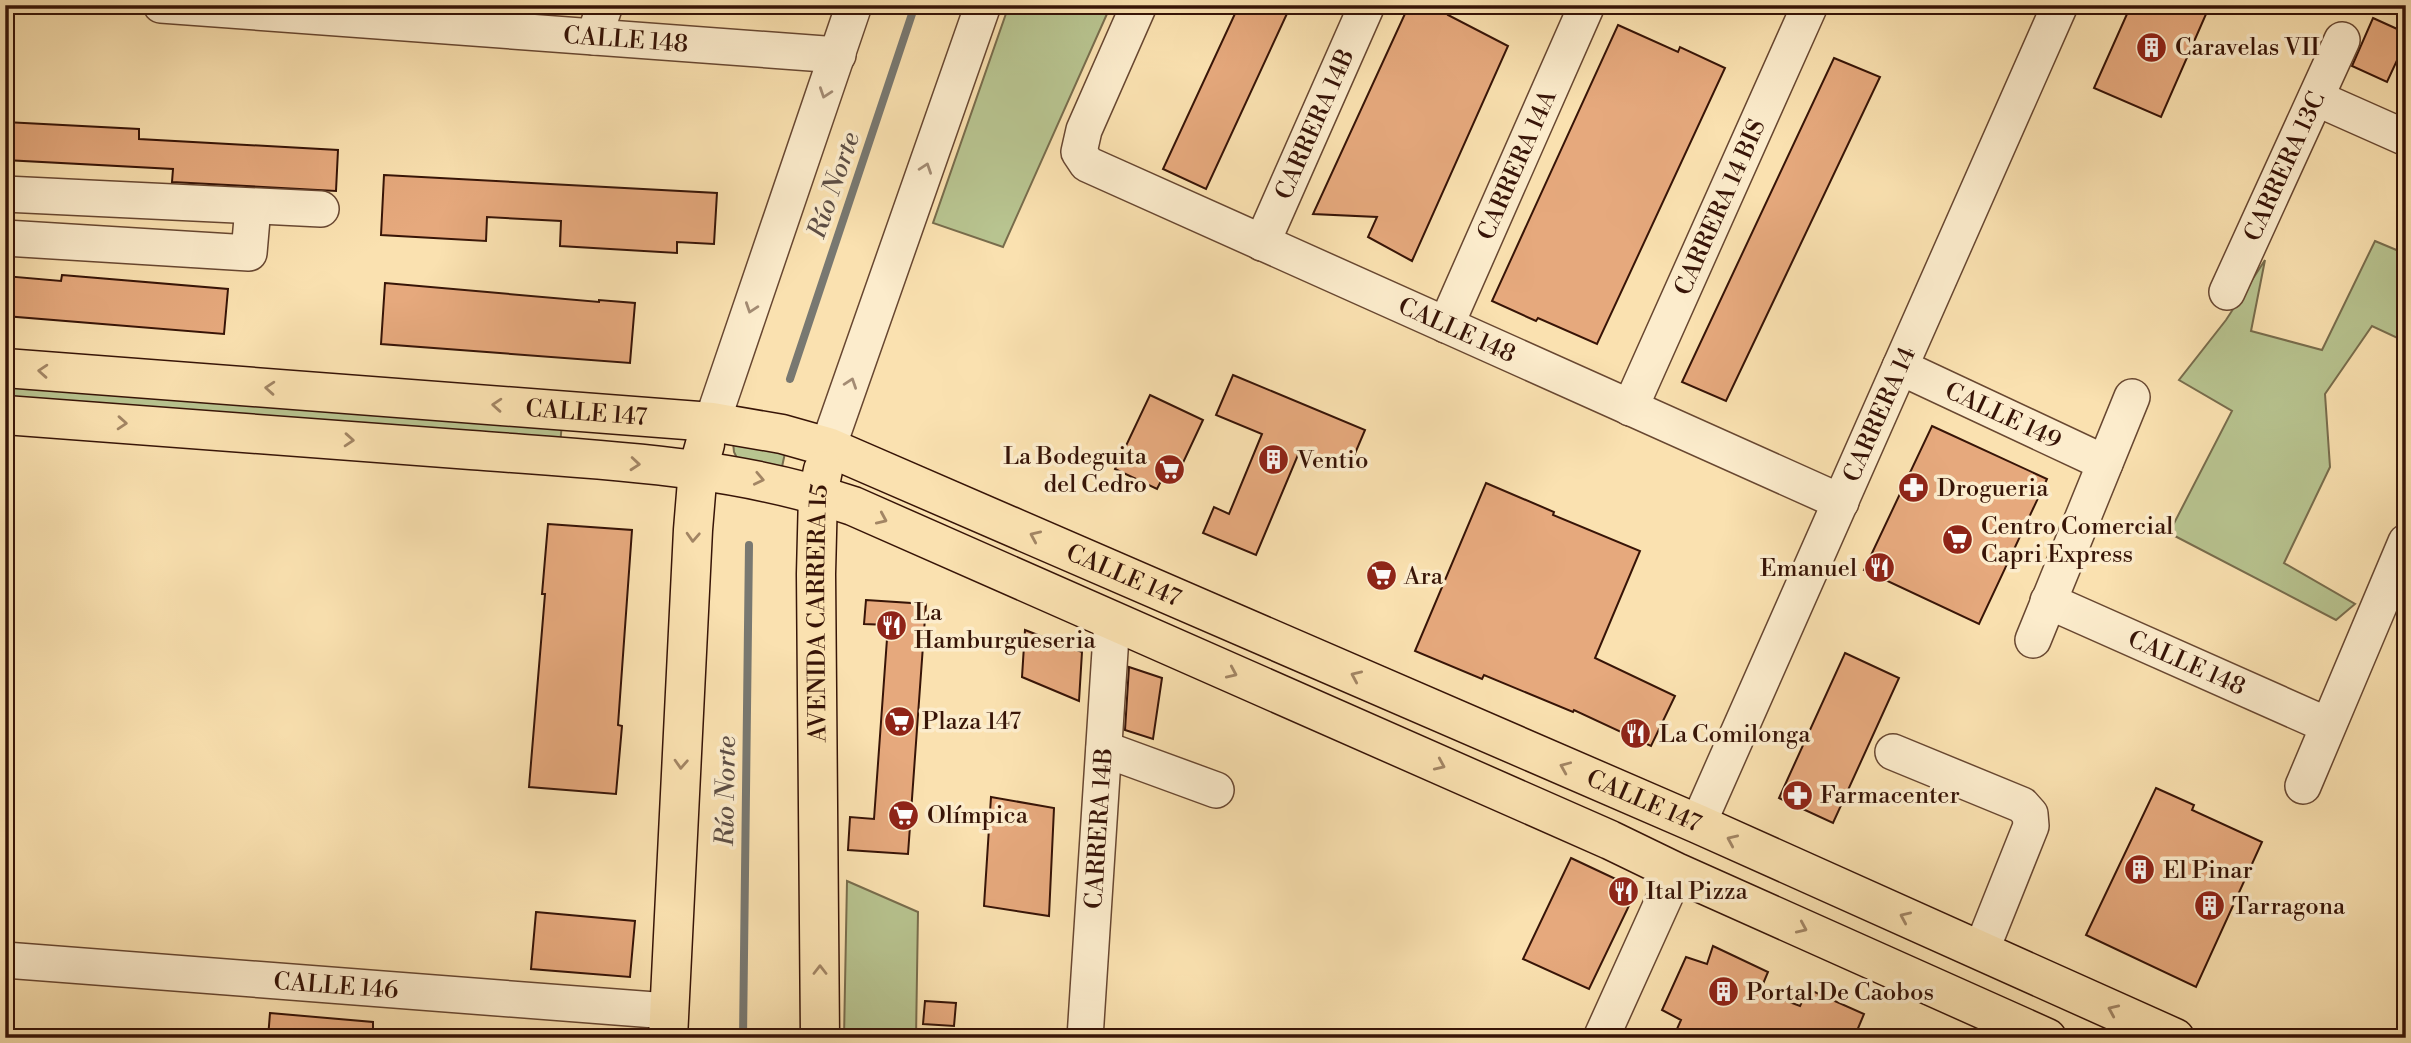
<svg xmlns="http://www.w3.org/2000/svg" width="2411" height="1043" font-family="'Libre Bodoni',serif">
  <rect width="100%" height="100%" fill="#fae1b0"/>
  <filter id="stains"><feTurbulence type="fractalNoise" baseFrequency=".00286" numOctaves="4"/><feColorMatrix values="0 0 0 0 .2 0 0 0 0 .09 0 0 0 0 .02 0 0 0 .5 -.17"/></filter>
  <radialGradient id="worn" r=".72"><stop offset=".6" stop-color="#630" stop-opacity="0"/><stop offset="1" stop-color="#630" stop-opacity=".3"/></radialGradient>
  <g fill="#b8c490" stroke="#786c4c" stroke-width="2">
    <polygon points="1009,5 1111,5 1003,247 933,223"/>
    <polygon points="2375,241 2406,254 2406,342 2372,326 2325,394 2330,467 2284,563 2355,604 2336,620 2169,533 2232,411 2179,380 2226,320 2265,260 2251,331 2322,350"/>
    <polygon points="5,382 562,423 560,445 5,407"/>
    <polygon points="733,442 785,453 780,476 737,458 734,452"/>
    <polygon points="847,881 918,912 916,1038 844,1038"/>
  </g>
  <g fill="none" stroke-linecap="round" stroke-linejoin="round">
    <g stroke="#787871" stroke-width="8">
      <polyline points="790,379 915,5"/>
      <polyline points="743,1038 749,545"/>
    </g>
  </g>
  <g fill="#e6a97d" stroke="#371407" stroke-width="2">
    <polygon points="1239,5 1291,5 1206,189 1163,169"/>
    <polygon points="1409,5 1452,5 1448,15 1508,46 1412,261 1368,237 1377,217 1313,214"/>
    <polygon points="2131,5 2210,5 2161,117 2094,88"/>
    <polygon points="2373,18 2406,33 2406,41 2387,82 2352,66"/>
    <polygon points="1618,25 1678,52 1680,47 1725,68 1597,344 1538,318 1536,321 1492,301"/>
    <polygon points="1834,58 1880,77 1726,401 1682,382"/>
    <polygon points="5,122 139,129 139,139 338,150 336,191 172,182 173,169 5,160"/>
    <polygon points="384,175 717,193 714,244 677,242 677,253 560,246 561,221 487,217 486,241 381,235"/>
    <polygon points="62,275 228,289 224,334 5,316 5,276 61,281"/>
    <polygon points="385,283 599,302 599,300 635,303 630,363 381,344"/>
    <polygon points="1233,375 1365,430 1348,470 1300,450 1256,555 1203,533 1214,507 1229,514 1262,434 1216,415"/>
    <polygon points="1150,395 1203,420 1174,482 1163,477 1157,489 1115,469"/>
    <polygon points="1932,426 2047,479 1979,624 1864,570"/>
    <polygon points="1486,483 1554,512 1553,515 1640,551 1595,658 1675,696 1651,746 1574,710 1573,712 1484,675 1482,679 1415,651"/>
    <polygon points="548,524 632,530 618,725 622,726 616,794 529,787 545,594 542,594"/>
    <polygon points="866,600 926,604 908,854 848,850 850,817 874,819 888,625 864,624"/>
    <polygon points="1025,630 1082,652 1079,701 1022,677"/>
    <polygon points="1845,653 1899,678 1833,823 1779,798"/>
    <polygon points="1129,667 1162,678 1153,739 1125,730"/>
    <polygon points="2156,788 2194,805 2192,810 2262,842 2196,987 2086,935"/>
    <polygon points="991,797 1054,808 1049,916 984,906"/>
    <polygon points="1571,858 1637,889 1589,989 1523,959"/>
    <polygon points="536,912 635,921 630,977 531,969"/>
    <polygon points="1713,946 1768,972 1760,991 1800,1006 1808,989 1864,1014 1854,1038 1673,1038 1681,1020 1662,1010 1686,957 1707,964"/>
    <polygon points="925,1001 956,1003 954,1026 923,1024"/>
    <polygon points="270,1013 373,1022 373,1038 268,1038"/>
  </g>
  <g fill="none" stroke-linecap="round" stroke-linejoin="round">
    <defs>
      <g id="minor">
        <path id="s1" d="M161,5L838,55"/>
        <path id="s2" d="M1139,5L1084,130L1079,152L1087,164L1841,502"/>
        <polyline points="594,37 605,5"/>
        <polyline points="2316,98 2406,138"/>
        <polyline points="5,194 321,209"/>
        <polyline points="5,238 249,253 253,207"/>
        <path id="s3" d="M1262,243L1367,5"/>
        <path id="s4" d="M2227,292L2342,40"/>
        <path id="s5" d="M1446,325L1587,5"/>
        <path id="s6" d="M1900,367L2105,463"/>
        <path id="s7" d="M1630,408L1810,5"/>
        <polyline points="712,422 854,5"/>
        <polyline points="828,447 983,5"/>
        <path id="s8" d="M2048,601L2327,725"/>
        <polyline points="2033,640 2132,397"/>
        <polyline points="1104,749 1216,790"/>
        <polyline points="1893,752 2022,805 2030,814 2031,826 1981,951"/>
        <polyline points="2303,786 2406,542"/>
        <path id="s9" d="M1698,824L2060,5"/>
        <path id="s10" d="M5,960L668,1011"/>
        <path id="s11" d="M1085,1038L1112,620"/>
        <polyline points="1601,1038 1676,872"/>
      </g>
      <g id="major">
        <path id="s12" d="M5,368L712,422L782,434L828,447L1698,824L2175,1038"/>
        <path d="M5,415C161,426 316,438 471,450C600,460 729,464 853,506L1610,840L1676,872L2047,1038"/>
        <polyline points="668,1038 693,530 698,469 705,444"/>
        <path id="s13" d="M820,1038L816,574L818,494L823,470"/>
      </g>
    </defs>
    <use href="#minor" stroke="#684731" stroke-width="38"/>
    <use href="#major" stroke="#371407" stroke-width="41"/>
    <use href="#minor" stroke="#fceccc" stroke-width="35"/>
    <use href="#major" stroke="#fae1b0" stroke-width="38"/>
  </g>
  <defs><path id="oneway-chevron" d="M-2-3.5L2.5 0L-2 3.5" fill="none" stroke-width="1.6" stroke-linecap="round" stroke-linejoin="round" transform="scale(1.75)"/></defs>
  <g stroke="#a38b73">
    <use href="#oneway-chevron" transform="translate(825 93) rotate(109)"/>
    <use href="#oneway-chevron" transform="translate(926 168) rotate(-71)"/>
    <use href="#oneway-chevron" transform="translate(751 308) rotate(109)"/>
    <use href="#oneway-chevron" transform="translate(851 383) rotate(-71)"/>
  </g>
  <g stroke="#a28564">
    <use href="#oneway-chevron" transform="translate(43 371) rotate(-176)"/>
    <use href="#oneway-chevron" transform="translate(270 388) rotate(-176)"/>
    <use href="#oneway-chevron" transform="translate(497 405) rotate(-176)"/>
    <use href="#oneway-chevron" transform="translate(122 423) rotate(4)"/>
    <use href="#oneway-chevron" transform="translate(349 440) rotate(4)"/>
    <use href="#oneway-chevron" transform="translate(635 464) rotate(5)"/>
    <use href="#oneway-chevron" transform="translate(759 479) rotate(12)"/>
    <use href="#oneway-chevron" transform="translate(882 519) rotate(24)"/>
    <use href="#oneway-chevron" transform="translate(1035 536) rotate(-156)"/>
    <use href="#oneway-chevron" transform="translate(693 537) rotate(93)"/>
    <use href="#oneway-chevron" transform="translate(1232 673) rotate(24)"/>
    <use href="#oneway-chevron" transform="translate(1356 676) rotate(-156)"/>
    <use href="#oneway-chevron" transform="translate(681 764) rotate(93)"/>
    <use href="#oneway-chevron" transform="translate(1440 765) rotate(24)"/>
    <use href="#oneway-chevron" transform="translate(1565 767) rotate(-157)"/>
    <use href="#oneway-chevron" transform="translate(1732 840) rotate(-156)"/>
    <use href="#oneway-chevron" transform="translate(1905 917) rotate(-156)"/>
    <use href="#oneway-chevron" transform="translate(1802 928) rotate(24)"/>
    <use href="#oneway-chevron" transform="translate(820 970) rotate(-90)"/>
    <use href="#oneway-chevron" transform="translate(2113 1010) rotate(-156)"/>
  </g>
  <defs>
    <symbol id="building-disc" viewBox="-11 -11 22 22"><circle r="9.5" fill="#8f2418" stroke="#fceccc"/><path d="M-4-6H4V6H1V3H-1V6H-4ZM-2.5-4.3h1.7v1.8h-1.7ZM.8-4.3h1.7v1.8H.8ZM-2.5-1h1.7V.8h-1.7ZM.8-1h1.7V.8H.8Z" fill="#fff"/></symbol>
    <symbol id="supermarket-disc" viewBox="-11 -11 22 22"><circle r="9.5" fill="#8f2418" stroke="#fceccc"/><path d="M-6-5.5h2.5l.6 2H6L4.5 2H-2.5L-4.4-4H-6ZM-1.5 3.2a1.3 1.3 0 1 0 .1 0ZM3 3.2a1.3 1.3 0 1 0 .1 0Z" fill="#fff"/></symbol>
    <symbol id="pharmacy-disc" viewBox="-11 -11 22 22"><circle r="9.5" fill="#8f2418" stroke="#fceccc"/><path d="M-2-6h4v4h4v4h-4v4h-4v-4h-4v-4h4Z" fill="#fff"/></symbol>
    <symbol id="restaurant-disc" viewBox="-11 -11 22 22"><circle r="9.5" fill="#8f2418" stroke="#fceccc"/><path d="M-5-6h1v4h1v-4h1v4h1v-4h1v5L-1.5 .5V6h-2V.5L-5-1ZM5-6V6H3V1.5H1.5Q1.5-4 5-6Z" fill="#fff"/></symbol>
  </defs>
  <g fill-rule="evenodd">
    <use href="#building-disc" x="2134" y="30" width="35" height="35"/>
    <use href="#building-disc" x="1256" y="442" width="35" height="35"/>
    <use href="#supermarket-disc" x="1152" y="452" width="35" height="35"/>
    <use href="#pharmacy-disc" x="1896" y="470" width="35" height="35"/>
    <use href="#supermarket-disc" x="1940" y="522" width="35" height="35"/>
    <use href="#restaurant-disc" x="1862" y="550" width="35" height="35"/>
    <use href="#supermarket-disc" x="1364" y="558" width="35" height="35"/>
    <use href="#restaurant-disc" x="874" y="608" width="35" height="35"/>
    <use href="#supermarket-disc" x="882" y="704" width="35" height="35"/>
    <use href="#restaurant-disc" x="1618" y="716" width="35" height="35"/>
    <use href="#pharmacy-disc" x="1780" y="778" width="35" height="35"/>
    <use href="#supermarket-disc" x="886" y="798" width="35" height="35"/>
    <use href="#building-disc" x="2122" y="852" width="35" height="35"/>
    <use href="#restaurant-disc" x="1606" y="874" width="35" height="35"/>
    <use href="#building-disc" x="2192" y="888" width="35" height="35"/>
    <use href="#building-disc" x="1706" y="974" width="35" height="35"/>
  </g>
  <g text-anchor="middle" stroke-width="7" stroke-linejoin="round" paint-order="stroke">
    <g font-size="24" fill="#371407" stroke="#fceccc">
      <text dy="8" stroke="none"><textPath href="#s1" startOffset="466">CALLE 148</textPath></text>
      <text dy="8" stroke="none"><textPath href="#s3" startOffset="130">CARRERA 14B</textPath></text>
      <text dy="8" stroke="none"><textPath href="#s5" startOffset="175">CARRERA 14A</textPath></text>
      <text dy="8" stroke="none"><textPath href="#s4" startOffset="138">CARRERA 13C</textPath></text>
      <text dy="8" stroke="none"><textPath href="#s7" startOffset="220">CARRERA 14 BIS</textPath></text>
      <text dy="8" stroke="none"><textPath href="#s2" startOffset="579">CALLE 148</textPath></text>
      <text dy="8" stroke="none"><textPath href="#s12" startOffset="583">CALLE 147</textPath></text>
      <text dy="8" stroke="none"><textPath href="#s9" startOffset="448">CARRERA 14</textPath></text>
      <text dy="8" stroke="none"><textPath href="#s6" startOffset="114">CALLE 149</textPath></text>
      <text dy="8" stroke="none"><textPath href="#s12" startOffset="1150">CALLE 147</textPath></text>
      <text dy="8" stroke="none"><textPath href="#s13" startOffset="425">AVENIDA CARRERA 15</textPath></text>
      <text dy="8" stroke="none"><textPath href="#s8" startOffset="152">CALLE 148</textPath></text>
      <text dy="8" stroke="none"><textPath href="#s12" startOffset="1717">CALLE 147</textPath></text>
      <text dy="8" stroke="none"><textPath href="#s11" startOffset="210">CARRERA 14B</textPath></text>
      <text dy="8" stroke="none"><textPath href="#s10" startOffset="332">CALLE 146</textPath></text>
    </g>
    <g font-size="24" fill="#371407" stroke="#fceccc" text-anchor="start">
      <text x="2175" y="55">Caravelas VII</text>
      <text x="1147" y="464" text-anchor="end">La Bodeguita<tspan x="1147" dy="28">del Cedro</tspan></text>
      <text x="1297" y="468">Ventio</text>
      <text x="1937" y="496">Drogueria</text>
      <text x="1981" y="534">Centro Comercial<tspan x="1981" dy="28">Capri Express</tspan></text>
      <text x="1857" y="576" text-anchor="end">Emanuel</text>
      <text x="1404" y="584">Ara</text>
      <text x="914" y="620">La<tspan x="914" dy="28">Hamburgueseria</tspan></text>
      <text x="922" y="729">Plaza 147</text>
      <text x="1659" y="742">La Comilonga</text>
      <text x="1820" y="803">Farmacenter</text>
      <text x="927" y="823">Olímpica</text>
      <text x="2163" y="878">El Pinar</text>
      <text x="1646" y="899">Ital Pizza</text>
      <text x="2232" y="914">Tarragona</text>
      <text x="1746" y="1000">Portal De Caobos</text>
    </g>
    <g font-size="26" font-style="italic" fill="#5d4e45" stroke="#fceccc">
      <text transform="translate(833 185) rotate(-71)" y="9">Río Norte</text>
      <text transform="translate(725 791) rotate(-89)" y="9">Río Norte</text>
    </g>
  </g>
  <rect width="2411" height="1043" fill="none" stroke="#fae1b0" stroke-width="28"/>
  <rect x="7" y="7" width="2397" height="1029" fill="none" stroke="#371407" stroke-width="3.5"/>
  <rect x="14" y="14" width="2383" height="1015" fill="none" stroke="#371407" stroke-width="2"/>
  <rect width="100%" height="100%" filter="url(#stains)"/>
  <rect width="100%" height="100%" fill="url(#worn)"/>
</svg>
